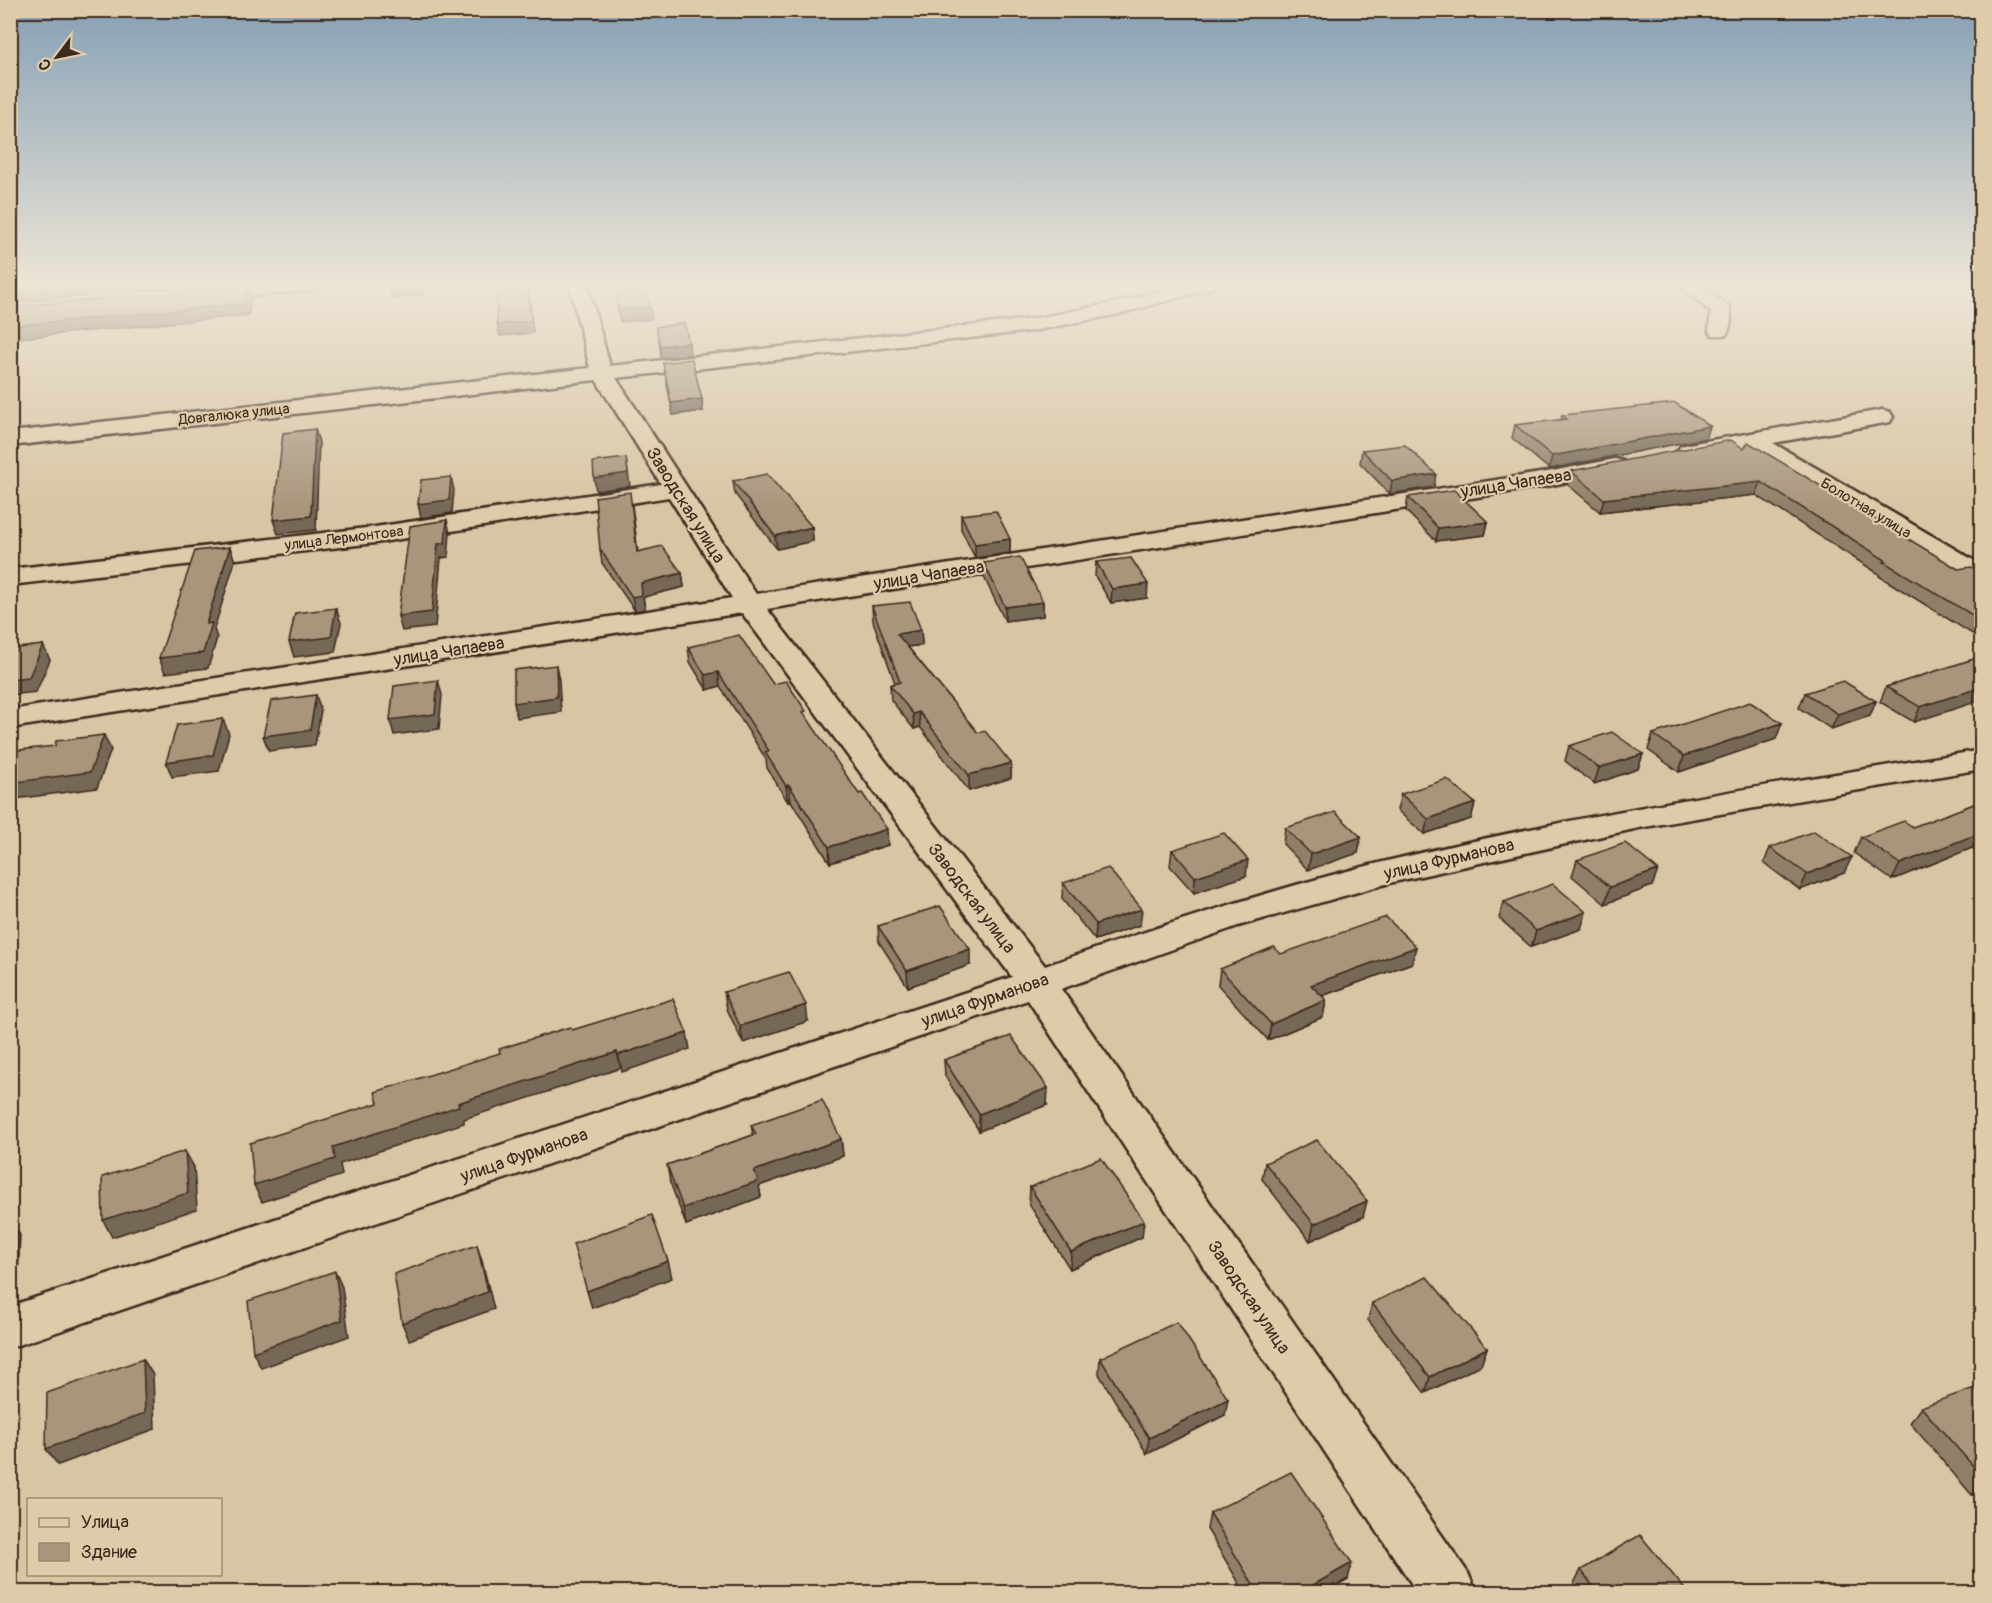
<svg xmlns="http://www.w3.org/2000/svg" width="1992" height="1603" font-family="Pangolin,sans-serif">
  <rect width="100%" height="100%" fill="#d8c5a4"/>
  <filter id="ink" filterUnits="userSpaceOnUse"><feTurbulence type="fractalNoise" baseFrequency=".0167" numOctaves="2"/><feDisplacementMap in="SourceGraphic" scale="12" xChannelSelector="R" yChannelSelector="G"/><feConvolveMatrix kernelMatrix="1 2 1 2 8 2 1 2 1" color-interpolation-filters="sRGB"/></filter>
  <g filter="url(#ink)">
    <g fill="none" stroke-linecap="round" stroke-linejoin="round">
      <defs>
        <g id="minor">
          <polygon points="256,284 323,284 321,288 314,290 206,300 199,298 197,294 199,290 206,288"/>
          <path d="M569,284H587L610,366L1032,319L1119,302L1188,284H1215L1213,288L1119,314L1032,331L616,378L756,594L1547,472L1615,459L1623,461L1627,466L1623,471L1547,486L767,609L1045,966C1158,927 1271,889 1387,861C1583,813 1783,783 1982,750V769L1639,828L1389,883L1238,926L1061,989L1468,1573L1476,1592H1417L1028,1000L10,1348V1306L1012,977L742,613L10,728V710L732,598L669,497L375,543L10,585V569L375,527L661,484L596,380L10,446V432L590,368Z"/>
          <path d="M1678,284H1698L1728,306C1733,313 1731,328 1726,335H1712L1709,331L1711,312Z"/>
          <polygon points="1882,410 1890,412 1893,417 1890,422 1773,443 1982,565 1982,585 1973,583 1748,448 1689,458 1681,456 1677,451 1681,446 1689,444"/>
        </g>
      </defs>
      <use href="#minor" stroke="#3b2a1e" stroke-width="5"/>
      <use href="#minor" fill="#dfcbaa" fill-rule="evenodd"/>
    </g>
    <g fill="#90806a" stroke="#3b2a1e" stroke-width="1.5">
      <polygon points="663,363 703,411 673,415"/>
      <polygon points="1562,415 1710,426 1706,438 1549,469 1512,438 1515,425 1561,420"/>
      <polygon points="1744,449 1958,569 1982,571 1982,640 1879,576 1879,574 1756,495 1600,512 1567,484 1571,471"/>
      <polygon points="1362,450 1434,487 1390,494 1360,463"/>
      <polygon points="733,481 812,527 813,541 777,549 735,494"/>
      <polygon points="1408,497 1488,522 1485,535 1436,541 1406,511"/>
      <polygon points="632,505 638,552 682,573 684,587 643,597 645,609 635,611 602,563 600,549"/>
      <polygon points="961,515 1010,539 1010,553 975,558 961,529"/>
      <polygon points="1096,562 1147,598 1111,603 1095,576"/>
      <polygon points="984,563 1043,602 1043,616 1005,621 984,577"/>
      <polygon points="872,606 921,630 922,645 908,647 978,733 1011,763 1011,778 969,791 920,727 914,729 891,700 890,685 895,683 873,621"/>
      <polygon points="688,647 773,684 807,718 888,845 830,863 791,801 788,802 767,768 766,759 720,686 707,690 690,662"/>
      <polygon points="1977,658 1914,722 1880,702 1886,687"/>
      <polygon points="1805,693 1876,701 1870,716 1831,729 1799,708"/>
      <polygon points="1653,734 1776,739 1679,772 1648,750"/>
      <polygon points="1569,746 1643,754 1638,769 1594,784 1565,761"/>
      <polygon points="1401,794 1475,803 1471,819 1424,834 1397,810"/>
      <polygon points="1982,801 1982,854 1972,848 1892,880 1854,853 1861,837 1913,827"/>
      <polygon points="1285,828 1361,837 1358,853 1308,870 1283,844"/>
      <polygon points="1770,848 1844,873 1800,890 1764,863"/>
      <polygon points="1172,850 1246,876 1194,893 1170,866"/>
      <polygon points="1577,860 1658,870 1652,886 1605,904 1572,876"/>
      <polygon points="1063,883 1140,925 1095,940 1062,899"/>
      <polygon points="1504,902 1581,929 1531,947 1499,918"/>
      <polygon points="878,926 970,965 908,987 879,942"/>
      <polygon points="1412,963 1322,996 1326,1000 1323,1017 1268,1040 1218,985 1220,969"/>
      <polygon points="724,992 808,1021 743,1043 727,1009"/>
      <polygon points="944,1060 1047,1105 979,1131 945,1076"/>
      <polygon points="751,1125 841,1139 843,1156 759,1186 761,1197 686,1225 670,1182 667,1165 753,1135"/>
      <polygon points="1265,1163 1363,1217 1310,1241 1262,1179"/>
      <polygon points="1030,1187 1142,1237 1070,1269 1029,1204"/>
      <polygon points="1372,1303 1487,1348 1481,1365 1425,1393 1368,1320"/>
      <polygon points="1100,1358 1225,1415 1147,1454 1099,1374"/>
      <polygon points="1982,1396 1982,1491 1972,1495 1910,1423 1921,1407"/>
      <polygon points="1210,1513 1348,1579 1323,1593 1245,1593 1207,1529"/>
      <polygon points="1581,1570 1688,1593 1579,1593 1573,1585"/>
    </g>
    <g fill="#766856" stroke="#3b2a1e" stroke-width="1.5">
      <polygon points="96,284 231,284 20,302 15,291"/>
      <polygon points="423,284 424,295 391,299 389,287"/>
      <rect x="490" y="284" width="8" height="2"/>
      <polygon points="527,284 528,284 533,333 500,336 497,325"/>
      <polygon points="249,286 252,298 248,315 10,339 10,326"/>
      <polygon points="650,307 652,319 620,322 618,310"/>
      <polygon points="689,343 690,355 661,358 660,346"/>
      <polygon points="702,399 703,411 673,415 671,403"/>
      <polygon points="1710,426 1706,438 1549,469 1552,456"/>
      <polygon points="315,429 319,442 316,530 278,534 273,520"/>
      <polygon points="626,458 630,486 596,491 594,478"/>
      <polygon points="1436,474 1434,487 1390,494 1392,481"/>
      <polygon points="451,477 454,490 452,513 421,518 418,504"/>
      <polygon points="1761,482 1756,495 1600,512 1604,499"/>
      <polygon points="447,520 450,533 448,557 441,558 435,627 402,631 398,616 438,544"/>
      <polygon points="1488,522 1485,535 1436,541 1438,528"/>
      <polygon points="812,527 813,541 777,549 775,536"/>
      <polygon points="1010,539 1010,553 975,558 975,544"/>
      <polygon points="230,547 235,561 214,629 217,638 208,668 165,673 159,658 206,624"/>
      <polygon points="682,573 684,587 643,597 645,609 635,611 632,597 641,583"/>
      <polygon points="1148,584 1147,598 1111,603 1112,589"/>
      <polygon points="1043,602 1043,616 1005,621 1005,607"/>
      <polygon points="336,608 341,623 335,652 294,657 289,642"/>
      <polygon points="921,630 922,645 898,648 897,634"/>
      <polygon points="43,645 50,660 36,692 10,695 10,679"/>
      <polygon points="556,665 559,680 561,712 517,718 514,703"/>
      <polygon points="718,672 720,686 707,690 705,675"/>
      <polygon points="438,680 442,695 439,729 394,735 390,720"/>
      <polygon points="1982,687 1982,700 1914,722 1920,707"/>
      <polygon points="316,695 321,710 315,745 269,751 263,736"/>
      <polygon points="1876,701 1870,716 1831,729 1838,714"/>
      <polygon points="919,712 920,727 914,729 913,714"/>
      <polygon points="223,719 229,734 219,771 172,777 166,762"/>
      <polygon points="1782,723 1776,739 1679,772 1684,756"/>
      <polygon points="104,735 111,750 97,788 15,799 12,804 10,804 10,783"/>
      <polygon points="1643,754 1638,769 1594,784 1599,768"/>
      <polygon points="1011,763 1011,778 969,791 969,775"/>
      <polygon points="789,785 791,801 788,802 786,786"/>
      <polygon points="1475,803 1471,819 1424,834 1428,819"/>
      <polygon points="887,829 888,845 830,863 829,847"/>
      <polygon points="1980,833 1972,848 1892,880 1900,864"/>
      <polygon points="1361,837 1358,853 1308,870 1311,854"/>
      <polygon points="1852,857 1844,873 1800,890 1807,874"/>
      <polygon points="1248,860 1246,876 1194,893 1195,877"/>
      <polygon points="1658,870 1652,886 1605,904 1610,887"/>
      <polygon points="1142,909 1140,925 1095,940 1096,924"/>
      <polygon points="1586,912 1581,929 1531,947 1536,931"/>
      <polygon points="1416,947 1412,963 1308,1001 1311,985"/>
      <polygon points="970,949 970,965 908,987 907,971"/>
      <polygon points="1326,1000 1323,1017 1268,1040 1271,1024"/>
      <polygon points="806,1005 808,1021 743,1043 740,1026"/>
      <polygon points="687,1033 690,1049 622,1072 618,1055"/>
      <polygon points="617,1052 621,1068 464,1119 464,1123 340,1164 342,1175 262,1202 254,1185 333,1147 458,1103"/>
      <polygon points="1048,1088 1047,1105 979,1131 979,1114"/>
      <polygon points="841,1139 843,1156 759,1186 761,1197 686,1225 683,1208 754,1171"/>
      <polygon points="185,1151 194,1167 197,1209 112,1237 103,1220"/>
      <polygon points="1367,1201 1363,1217 1310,1241 1314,1224"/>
      <polygon points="10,1220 20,1235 18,1280 10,1283"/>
      <polygon points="1144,1221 1142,1237 1070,1269 1071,1252"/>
      <polygon points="477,1245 482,1261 494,1309 409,1340 402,1323"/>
      <polygon points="668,1261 672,1278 592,1308 587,1291"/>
      <polygon points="335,1271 342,1287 349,1336 261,1368 253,1352"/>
      <polygon points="1487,1348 1481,1365 1425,1393 1430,1377"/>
      <polygon points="143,1359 153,1375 155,1429 58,1465 46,1449"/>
      <polygon points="1228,1399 1225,1415 1147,1454 1149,1438"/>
      <polygon points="1982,1483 1982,1491 1972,1495"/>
      <polygon points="1352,1563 1348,1579 1323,1593 1299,1593"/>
    </g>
    <g fill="#a8957b" stroke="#3b2a1e" stroke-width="1.5">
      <polygon points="19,284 96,284 15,291"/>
      <polygon points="389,284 421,284 389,287"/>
      <polygon points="496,284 527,284 531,321 497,325"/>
      <polygon points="615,284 645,284 650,307 618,310"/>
      <polygon points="249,286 244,304 10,326 10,307"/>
      <polygon points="684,323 689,343 660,346 656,327"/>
      <polygon points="692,359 702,399 671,403 663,363"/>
      <polygon points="1675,403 1710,426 1552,456 1515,425 1567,419 1562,415"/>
      <polygon points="315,429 311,516 273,520 283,433"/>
      <polygon points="1731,440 1744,449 1748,442 1958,569 1971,567 1982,571 1982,621 1884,562 1887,561 1761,482 1604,499 1571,471"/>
      <polygon points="1405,445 1436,474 1392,481 1362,450"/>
      <polygon points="626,458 628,473 594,478 593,462"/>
      <polygon points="767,474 812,527 775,536 733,481"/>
      <polygon points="451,477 449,500 418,504 421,480"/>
      <polygon points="1454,490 1488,522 1438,528 1408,497"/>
      <polygon points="630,492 637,552 662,546 682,573 641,583 642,595 632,597 600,549 595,497"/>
      <polygon points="996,511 1010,539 975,544 961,515"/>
      <polygon points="447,520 445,543 438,544 432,612 398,616 410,526"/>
      <polygon points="230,547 206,624 212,623 203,653 159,658 195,551"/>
      <polygon points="1020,557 1043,602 1005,607 984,563"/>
      <polygon points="1131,558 1148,584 1112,589 1096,562"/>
      <polygon points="910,602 921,630 897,634 978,733 985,731 1011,763 969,775 919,712 913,714 890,685 900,682 872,606"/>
      <polygon points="336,608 331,637 289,642 295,613"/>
      <polygon points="739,635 773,684 786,681 806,711 803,712 859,794 862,793 887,829 829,847 789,785 786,786 765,752 769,751 718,672 705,675 688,647"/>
      <polygon points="43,645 29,677 10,679 10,649"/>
      <polygon points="1977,658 1982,660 1982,687 1920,707 1886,687"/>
      <polygon points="556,665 557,697 514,703 514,670"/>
      <polygon points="438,680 435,714 390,720 394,686"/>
      <polygon points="1843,681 1876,701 1838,714 1805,693"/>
      <polygon points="316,695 310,730 263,736 271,701"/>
      <polygon points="1750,702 1782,723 1684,756 1653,734"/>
      <polygon points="223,719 213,755 166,762 177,725"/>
      <polygon points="1612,732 1643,754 1599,768 1569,746"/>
      <polygon points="104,735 90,772 10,783 10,751 55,746 56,741"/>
      <polygon points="1447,779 1475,803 1428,819 1401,794"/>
      <polygon points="1982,801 1982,834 1980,833 1900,864 1861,837 1904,821 1913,827"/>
      <polygon points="1335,812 1361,837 1311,854 1285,828"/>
      <polygon points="1814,831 1852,857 1807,874 1770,848"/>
      <polygon points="1224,833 1248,860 1195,877 1172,850"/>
      <polygon points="1625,843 1658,870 1610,887 1577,860"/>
      <polygon points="1108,868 1142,909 1096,924 1063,883"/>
      <polygon points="1553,884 1586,912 1536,931 1504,902"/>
      <polygon points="940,906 970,949 907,971 878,926"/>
      <polygon points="1386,917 1416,947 1311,985 1326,1000 1271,1024 1220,969 1274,947 1281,954"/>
      <polygon points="789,972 806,1005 740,1026 724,992"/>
      <polygon points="673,999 687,1033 618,1055 617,1052 458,1103 459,1106 333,1147 335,1159 254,1185 250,1143 378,1103 375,1092 500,1053 499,1049 570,1027 572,1030"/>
      <polygon points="1011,1036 1048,1088 979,1114 944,1060"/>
      <polygon points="822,1100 841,1139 754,1171 758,1181 683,1208 667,1165 756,1134 751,1125"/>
      <polygon points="1317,1140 1367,1201 1314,1224 1265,1163"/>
      <polygon points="185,1151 188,1193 103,1220 102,1177"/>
      <polygon points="1101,1158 1144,1221 1071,1252 1030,1187"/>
      <polygon points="652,1215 668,1261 587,1291 573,1244"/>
      <polygon points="477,1245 488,1292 402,1323 394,1274"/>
      <polygon points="335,1271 342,1320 253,1352 248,1301"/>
      <polygon points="1427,1277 1487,1348 1430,1377 1372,1303"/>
      <polygon points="1177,1322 1228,1399 1149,1438 1100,1358"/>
      <polygon points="143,1359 145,1413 46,1449 47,1393"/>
      <polygon points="1974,1388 1982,1396 1982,1476 1921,1407"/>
      <polygon points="1291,1472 1352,1563 1299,1593 1258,1593 1210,1513"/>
      <polygon points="1640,1535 1688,1593 1598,1593 1581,1570"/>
    </g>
  </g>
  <linearGradient id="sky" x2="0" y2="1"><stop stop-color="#86a0b5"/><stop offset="0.56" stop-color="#ede5d6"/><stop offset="1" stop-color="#ede5d6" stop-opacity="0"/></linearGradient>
  <rect width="1992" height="508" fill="url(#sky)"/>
  <g text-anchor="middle" stroke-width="4.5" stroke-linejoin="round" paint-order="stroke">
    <g font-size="15" fill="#3b2a1e" stroke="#dfcbaa">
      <text transform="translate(234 414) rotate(-6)" y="5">Довгалюка улица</text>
      <text transform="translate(1866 508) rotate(31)" y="5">Болотная улица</text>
      <text transform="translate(344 538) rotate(-7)" y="5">улица Лермонтова</text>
    </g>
    <g font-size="18" fill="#3b2a1e" stroke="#dfcbaa">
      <text transform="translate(1516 483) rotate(-9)" y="6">улица Чапаева</text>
      <text transform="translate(686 505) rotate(58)" y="6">Заводская улица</text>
      <text transform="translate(929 575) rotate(-9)" y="6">улица Чапаева</text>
      <text transform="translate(449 651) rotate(-9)" y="6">улица Чапаева</text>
      <text transform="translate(1449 859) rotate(-13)" y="6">улица Фурманова</text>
      <text transform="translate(972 898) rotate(53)" y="6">Заводская улица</text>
      <text transform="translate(985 1000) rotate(-19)" y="6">улица Фурманова</text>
      <text transform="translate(524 1155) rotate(-19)" y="6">улица Фурманова</text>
      <text transform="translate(1249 1297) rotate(56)" y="6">Заводская улица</text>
    </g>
  </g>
  <rect width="1992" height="1603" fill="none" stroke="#dfcbaa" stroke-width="36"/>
  <rect x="18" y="18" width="1956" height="1567" fill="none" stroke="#3b2a1e" stroke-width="2" filter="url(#ink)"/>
  <rect x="27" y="1498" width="195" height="78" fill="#dfcbaa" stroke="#9d8b72" stroke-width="1.5"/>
  <rect x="39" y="1518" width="30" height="9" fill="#dfcbaa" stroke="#9d8b72" stroke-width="1.5"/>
  <text x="81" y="1528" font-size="18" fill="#3b2a1e">Улица</text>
  <rect x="39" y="1543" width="30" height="18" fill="#a8957b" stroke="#9d8b72" stroke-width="1.5"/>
  <text x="81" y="1558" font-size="18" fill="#3b2a1e">Здание</text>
  <g transform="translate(57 57) rotate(238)" stroke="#dfcbaa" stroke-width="4.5" paint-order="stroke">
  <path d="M0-4.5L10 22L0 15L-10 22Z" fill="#3b2a1e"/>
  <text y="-9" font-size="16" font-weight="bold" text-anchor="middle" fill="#3b2a1e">С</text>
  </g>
</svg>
